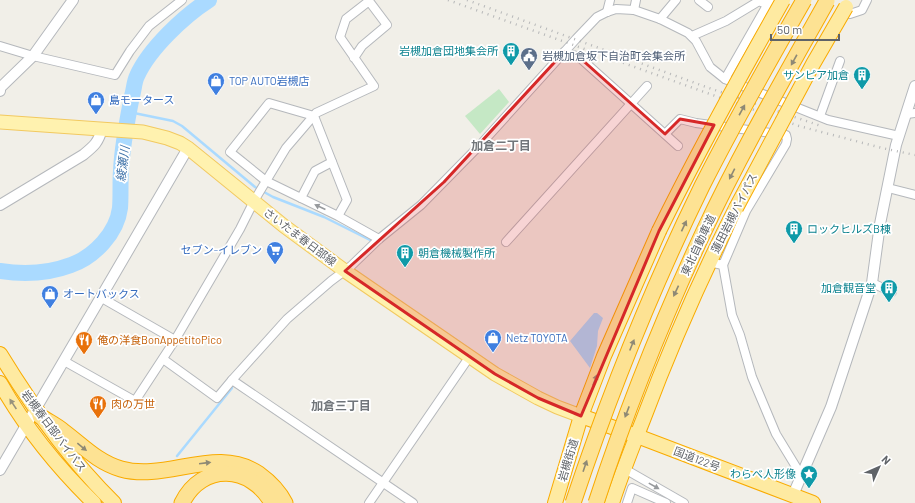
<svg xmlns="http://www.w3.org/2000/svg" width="915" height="503" font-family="Barlow,'Noto Sans JP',sans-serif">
  <rect width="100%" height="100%" fill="#f1efe8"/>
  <polygon fill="#c5e8c5" points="499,89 509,102 480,134 465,116"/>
  <polygon fill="#aadaff" points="594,313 597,313 603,318 598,331 597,346 590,368 570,341"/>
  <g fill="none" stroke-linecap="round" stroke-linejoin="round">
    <g stroke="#aadaff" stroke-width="2.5">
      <polyline points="129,112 173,121 182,126 255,187 273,197 324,217 370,240"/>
      <polyline points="177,456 232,388"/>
    </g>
    <path stroke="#aadaff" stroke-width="16" d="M0,271C25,275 47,274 71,265C94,257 117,233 120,208C121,196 120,183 121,171C122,146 127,121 132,96C134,90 134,82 137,76C149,49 184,16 209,0"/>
    <defs>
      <g id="minor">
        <polyline points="699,0 708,7"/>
        <polyline points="634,10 636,0"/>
        <polyline points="607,12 610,0"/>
        <polyline points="850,14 862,10 867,0"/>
        <polyline points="660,19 676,0"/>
        <polyline points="692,36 726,21 759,1 768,5"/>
        <polyline points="0,46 33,56 115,75 130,51 149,26 182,0"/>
        <polyline points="564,52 579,57 678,146"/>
        <polyline points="725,79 770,0"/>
        <polyline points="907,114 915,113"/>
        <polyline points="820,116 840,61"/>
        <polyline points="665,134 680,119 696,123 786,135 787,139 786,144 746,211 723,265 708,262"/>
        <polyline points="888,188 915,195"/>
        <polyline points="301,198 315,171 332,162"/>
        <polyline points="338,216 347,200 314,116 269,103 230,152 266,181 338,216 379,239"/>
        <polyline points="506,242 647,86"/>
        <polyline points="723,265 732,315 740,335 752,377 776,434 801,475"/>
        <polyline points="872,283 892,292"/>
        <polyline points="100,297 175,340"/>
        <polyline points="163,359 217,398 232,380 287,319 331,281 351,266 379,239 421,205 481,144 576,39 597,17 607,12 616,9 634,10 660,19 688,33 696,41 710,67 725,79 828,120 899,136"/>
        <polyline points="64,361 135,401 175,340 240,229 254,201 286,148 316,113 374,86 340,37 346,19 369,1 387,25 362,46 354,58"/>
        <polyline points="232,380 413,503"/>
        <polyline points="623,468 684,503"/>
        <polyline points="369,503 470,356"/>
        <polyline points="627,503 632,488 666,503"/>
      </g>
      <g id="tertiary">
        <polyline points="0,91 0,88 33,56 73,0"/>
        <path d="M0,205L83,155C94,146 98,143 102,129"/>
        <polyline points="0,470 188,148"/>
        <polyline points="793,495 831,407 872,283 880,224 896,145 915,86"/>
      </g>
      <polyline id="primary" points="0,122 143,132 167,138 180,143 188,148 284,226 345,271 495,374 538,398 557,407 581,416"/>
      <g id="trunk">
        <path d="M0,354C33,408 69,459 114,503"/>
        <path d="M0,383C25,427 58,468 94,503"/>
        <polyline points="581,416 637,436 813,503"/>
        <polyline points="555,503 581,416 604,356 659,231"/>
        <path d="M612,503C621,475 632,448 643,420C670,348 701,277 736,208"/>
      </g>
      <g id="motorway">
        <path d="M40,416C47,421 56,425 63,431C82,445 97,462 121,469C167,482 216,445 259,474C270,482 279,491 285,503"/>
        <path d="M182,503C202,462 251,465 272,503"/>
      </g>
    </defs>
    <use href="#minor" stroke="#b5b8bc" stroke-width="10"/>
    <use href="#tertiary" stroke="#b5b8bc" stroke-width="12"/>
    <use href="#primary" stroke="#f2c960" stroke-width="15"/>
    <use href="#trunk" stroke="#f9ab00" stroke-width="16"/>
    <use href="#motorway" stroke="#f9ab00" stroke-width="17"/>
    <use href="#minor" stroke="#fff" stroke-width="8"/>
    <use href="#tertiary" stroke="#fff" stroke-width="10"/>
    <use href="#primary" stroke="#fff2af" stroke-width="13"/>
    <use href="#trunk" stroke="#feeaa1" stroke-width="14"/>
    <use href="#motorway" stroke="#fde293" stroke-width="15"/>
    <g stroke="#b6b7b8" stroke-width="2.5" stroke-dasharray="1 5" stroke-linecap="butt">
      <polyline points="448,0 799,126 882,148 915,155"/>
      <polyline points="467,0 709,88 821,126"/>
    </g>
    <defs>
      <g id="trunk-bridge">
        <polyline points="736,208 813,64 846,7"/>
        <path d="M659,231C697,153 740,76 783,0"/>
      </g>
      <g id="motorway-bridge">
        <path d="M573,503C609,395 652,288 702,186C734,123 769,61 804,0"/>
        <path d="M596,503C626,411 662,321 703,233C740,154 784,78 827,1"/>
      </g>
    </defs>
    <use href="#trunk-bridge" stroke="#f9ab00" stroke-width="16" stroke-linecap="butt"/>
    <use href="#motorway-bridge" stroke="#f9ab00" stroke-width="17" stroke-linecap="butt"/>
    <use href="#trunk-bridge" stroke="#feeaa1" stroke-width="14"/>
    <use href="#motorway-bridge" stroke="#fde293" stroke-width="15"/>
  </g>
  <defs><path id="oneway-solid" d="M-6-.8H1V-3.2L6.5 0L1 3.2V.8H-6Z"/></defs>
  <g fill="#8e8975">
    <use href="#oneway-solid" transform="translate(794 60) rotate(119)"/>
    <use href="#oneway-solid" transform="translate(742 110) rotate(-61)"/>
    <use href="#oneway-solid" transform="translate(732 174) rotate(117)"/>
    <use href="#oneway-solid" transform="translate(684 226) rotate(-65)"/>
    <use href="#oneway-solid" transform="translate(676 291) rotate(115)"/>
    <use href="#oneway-solid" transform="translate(632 345) rotate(-68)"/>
    <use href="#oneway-solid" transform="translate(627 412) rotate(111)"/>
    <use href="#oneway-solid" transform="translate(82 447) rotate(39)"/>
    <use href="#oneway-solid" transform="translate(205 463) rotate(-7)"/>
    <use href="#oneway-solid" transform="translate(585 466) rotate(-71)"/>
  </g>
  <g fill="#979a9d">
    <use href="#oneway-solid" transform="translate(320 207) rotate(-155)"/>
    <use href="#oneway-solid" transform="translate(654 486) rotate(29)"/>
  </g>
  <g fill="#97927c">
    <use href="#oneway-solid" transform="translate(595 380) rotate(-69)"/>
    <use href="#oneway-solid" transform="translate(13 404) rotate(-124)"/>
  </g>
  <path fill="#d62828" fill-opacity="0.2" stroke="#d62828" stroke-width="3" stroke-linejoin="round" d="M564,52L579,57L665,134L680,119L714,125L659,231L581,416L538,398L495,374L345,271L444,182Z"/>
  <defs>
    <symbol id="building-pin" viewBox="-11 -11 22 30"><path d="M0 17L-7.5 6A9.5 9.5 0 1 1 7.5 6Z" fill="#0f9aa8" stroke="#fff"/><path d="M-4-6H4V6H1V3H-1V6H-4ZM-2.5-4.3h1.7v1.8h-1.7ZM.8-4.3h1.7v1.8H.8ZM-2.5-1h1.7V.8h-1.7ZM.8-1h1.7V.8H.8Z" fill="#fff"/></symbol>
    <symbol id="civic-pin" viewBox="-11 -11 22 30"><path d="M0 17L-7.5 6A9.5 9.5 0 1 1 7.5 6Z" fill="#5c6f8a" stroke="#fff"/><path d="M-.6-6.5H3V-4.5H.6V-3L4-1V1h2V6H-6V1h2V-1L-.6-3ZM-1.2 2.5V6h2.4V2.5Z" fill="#fff"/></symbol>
    <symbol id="shop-pin" viewBox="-11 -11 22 30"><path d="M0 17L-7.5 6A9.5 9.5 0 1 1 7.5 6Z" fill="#3f7fe0" stroke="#fff"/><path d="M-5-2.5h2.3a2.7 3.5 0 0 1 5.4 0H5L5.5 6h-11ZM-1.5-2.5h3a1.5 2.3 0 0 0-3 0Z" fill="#fff"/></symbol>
    <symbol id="supermarket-pin" viewBox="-11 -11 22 30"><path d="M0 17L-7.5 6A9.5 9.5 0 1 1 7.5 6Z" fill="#3f7fe0" stroke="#fff"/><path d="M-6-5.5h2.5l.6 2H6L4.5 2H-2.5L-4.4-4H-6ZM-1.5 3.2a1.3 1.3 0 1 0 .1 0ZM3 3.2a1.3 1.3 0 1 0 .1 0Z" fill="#fff"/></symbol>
    <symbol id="restaurant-pin" viewBox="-11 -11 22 30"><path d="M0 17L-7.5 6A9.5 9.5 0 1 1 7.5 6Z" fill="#e8710a" stroke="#fff"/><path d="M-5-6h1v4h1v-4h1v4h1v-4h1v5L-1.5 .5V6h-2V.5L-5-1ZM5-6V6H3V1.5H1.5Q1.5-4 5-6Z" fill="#fff"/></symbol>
    <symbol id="sight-pin" viewBox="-11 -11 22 30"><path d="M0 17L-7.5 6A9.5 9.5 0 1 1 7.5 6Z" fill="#0f9aa8" stroke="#fff"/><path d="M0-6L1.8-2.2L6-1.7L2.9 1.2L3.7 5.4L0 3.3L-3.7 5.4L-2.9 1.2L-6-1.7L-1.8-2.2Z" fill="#fff"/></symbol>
  </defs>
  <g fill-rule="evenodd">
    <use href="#building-pin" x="501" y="41" width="20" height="27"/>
    <use href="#civic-pin" x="519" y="46" width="20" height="27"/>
    <use href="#building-pin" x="852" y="65" width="20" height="27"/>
    <use href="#shop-pin" x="206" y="71" width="20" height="27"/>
    <use href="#shop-pin" x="86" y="90" width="20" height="27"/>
    <use href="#building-pin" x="784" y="219" width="20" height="27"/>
    <use href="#supermarket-pin" x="265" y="240" width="20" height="27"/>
    <use href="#building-pin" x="395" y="243" width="20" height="27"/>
    <use href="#building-pin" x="879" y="278" width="20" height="27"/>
    <use href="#shop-pin" x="40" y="284" width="20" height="27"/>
    <use href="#shop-pin" x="483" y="328" width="20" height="27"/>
    <use href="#restaurant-pin" x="74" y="330" width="20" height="27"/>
    <use href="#restaurant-pin" x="88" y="394" width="20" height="27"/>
    <use href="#sight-pin" x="799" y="464" width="20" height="27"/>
  </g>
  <g text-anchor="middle" stroke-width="3.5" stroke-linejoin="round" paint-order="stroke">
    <g font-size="11" fill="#0d838f" stroke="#fff" text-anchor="end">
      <text x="498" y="55">岩槻加倉団地集会所</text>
      <text x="849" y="79">サンピア加倉</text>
      <text x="807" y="233" text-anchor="start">ロックヒルズB棟</text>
      <text x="418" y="257" text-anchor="start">朝倉機械製作所</text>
      <text x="876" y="292">加倉観音堂</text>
      <text x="796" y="478">わらべ人形像</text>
    </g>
    <g font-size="11" fill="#4e5e75" stroke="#fff" text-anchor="start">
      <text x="542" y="60">岩槻加倉坂下自治町会集会所</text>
    </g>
    <g font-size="11" fill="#366cbe" stroke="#fff" text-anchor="start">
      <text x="229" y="85">TOP AUTO岩槻店</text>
      <text x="109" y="104">島モータース</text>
      <text x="262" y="254" text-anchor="end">セブン-イレブン</text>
      <text x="63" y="298">オートバックス</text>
      <text x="506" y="342">Netz TOYOTA</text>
    </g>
    <g font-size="11" fill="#5f6368" stroke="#fff">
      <text transform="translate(734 213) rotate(-63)" y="4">蓮田岩槻バイパス</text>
      <text transform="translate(300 237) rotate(37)" y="4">さいたま春日部線</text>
      <text transform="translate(698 245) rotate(-65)" y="4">東北自動車道</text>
      <text transform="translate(54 431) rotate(53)" y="4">岩槻春日部バイパス</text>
      <text transform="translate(697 459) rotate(21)" y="4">国道122号</text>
      <text transform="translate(568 460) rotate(-73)" y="4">岩槻街道</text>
    </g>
    <g font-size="11" fill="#c56008" stroke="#fff" text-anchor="start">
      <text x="97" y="344">俺の洋食BonAppetitoPico</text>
      <text x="111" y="408">肉の万世</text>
    </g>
    <g font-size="12" font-weight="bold" fill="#70757a" stroke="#fff">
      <text x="501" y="150">加倉二丁目</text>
      <text x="341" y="410">加倉三丁目</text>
    </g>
    <g font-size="12" font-style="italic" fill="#4174aa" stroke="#fff">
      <text transform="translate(123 164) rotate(-83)" y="4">綾瀬川</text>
    </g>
  </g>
  <g transform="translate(879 467) rotate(45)" stroke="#ffffff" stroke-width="3" paint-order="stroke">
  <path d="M0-3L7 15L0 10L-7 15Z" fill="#5f6368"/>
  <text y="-6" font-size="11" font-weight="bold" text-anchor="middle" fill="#5f6368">N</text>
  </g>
  <path d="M771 34v6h68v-6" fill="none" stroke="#5f6368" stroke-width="2"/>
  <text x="777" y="34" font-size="12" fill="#5f6368" stroke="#ffffff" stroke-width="3" paint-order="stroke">50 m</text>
</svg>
